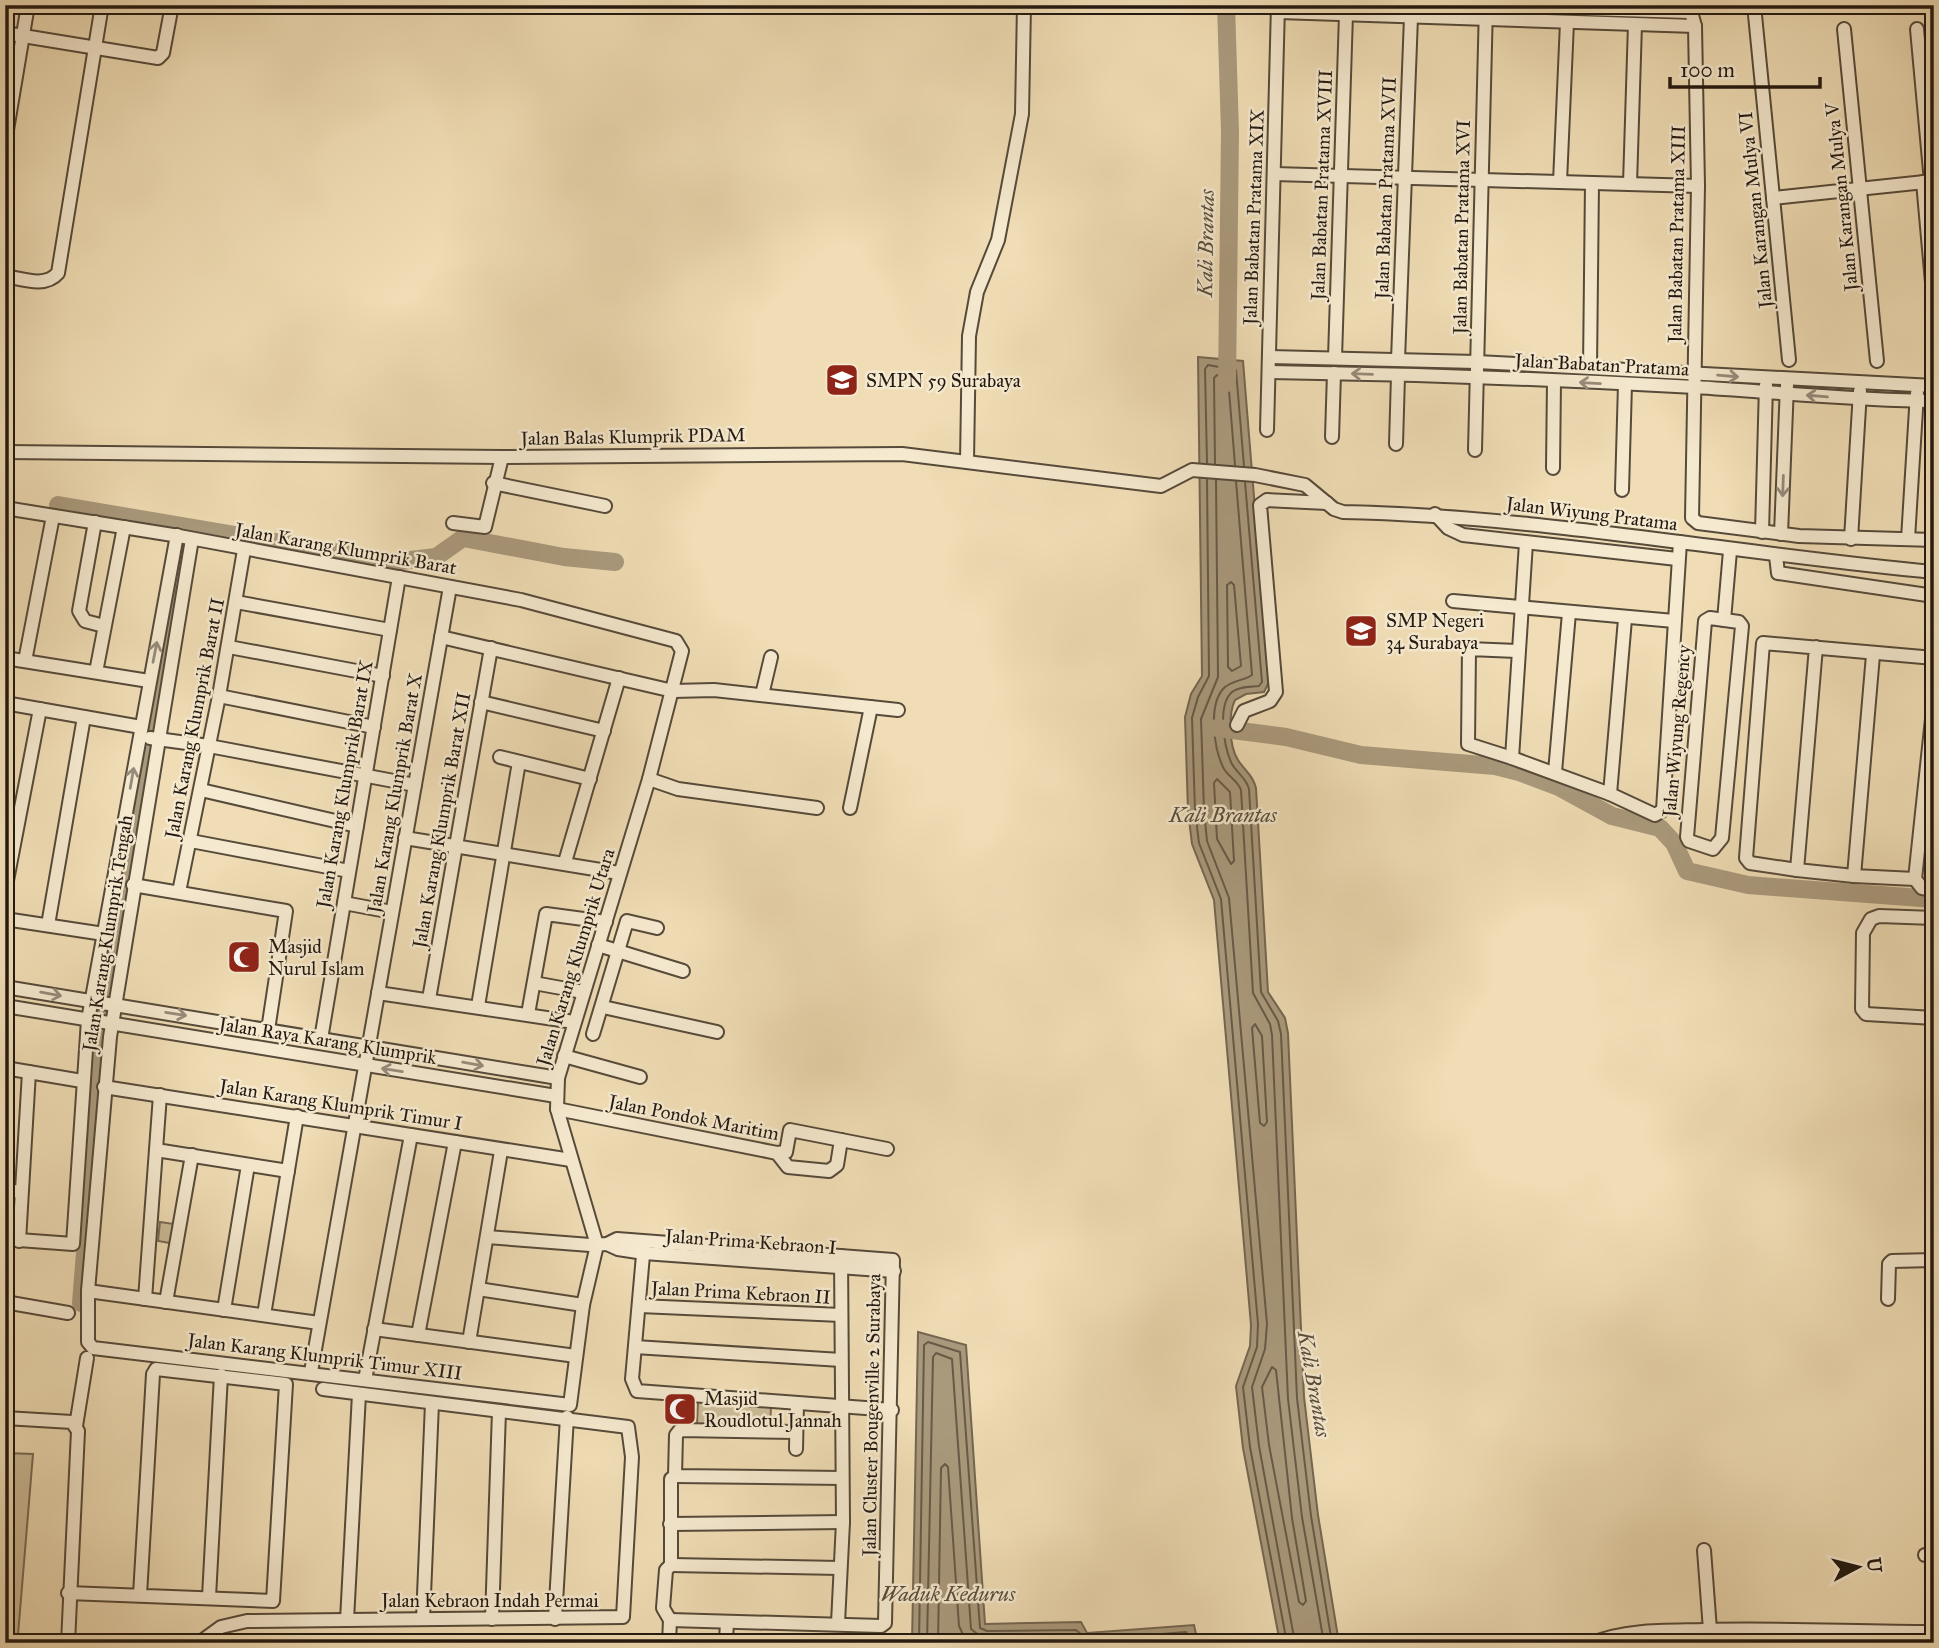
<svg xmlns="http://www.w3.org/2000/svg" width="1939" height="1648" font-family="'IM FELL Great Primer',serif">
  <rect width="100%" height="100%" fill="#f0ddb5"/>
  <filter id="stains"><feTurbulence type="fractalNoise" baseFrequency=".00286" numOctaves="4"/><feColorMatrix values="0 0 0 0 .2 0 0 0 0 .09 0 0 0 0 .02 0 0 0 .5 -.17"/></filter>
  <radialGradient id="worn" r=".72"><stop offset=".6" stop-color="#630" stop-opacity="0"/><stop offset="1" stop-color="#630" stop-opacity=".3"/></radialGradient>
  <g fill="#cdbc99" stroke="#786a55" stroke-width="2">
    <polygon points="160,1222 174,1224 170,1243 158,1241"/>
    <polygon points="698,1401 771,1406 770,1430 697,1425"/>
    <polygon points="5,1453 33,1454 18,1635 5,1634"/>
  </g>
  <g fill="#aa9a7d" stroke="#746652" stroke-width="2">
    <path d="M1198,357L1243,361L1269,682L1264,692L1246,694L1235,700C1228,715 1229,746 1238,760C1245,771 1253,775 1256,788L1268,992L1285,1018L1288,1033L1304,1397L1318,1515L1339,1643H1280L1243,1448L1236,1386L1250,1346L1251,1325L1214,900L1192,844L1188,811L1185,717L1191,694L1202,676Z"/>
    <polygon points="918,1332 966,1345 985,1624 1081,1622 1087,1633 1194,1625 1198,1643 912,1643"/>
  </g>
  <g fill="none" stroke-linecap="round" stroke-linejoin="round">
    <g stroke="#665a47" stroke-width="2">
      <polyline points="1207,463 1205,369 1208,365 1236,370 1244,466"/>
      <polyline points="1215,464 1214,378 1217,375 1228,378 1235,465"/>
      <polyline points="1207,479 1209,676 1198,697 1192,718 1195,811 1199,843 1221,899 1258,1324 1257,1347 1243,1387 1250,1447 1287,1643"/>
      <polyline points="1216,480 1218,677 1201,719 1204,810 1207,841 1229,898 1267,1324 1265,1349 1252,1387 1259,1446 1295,1643"/>
      <path d="M1236,481L1252,675C1244,681 1231,680 1223,689C1208,706 1214,750 1224,769C1229,777 1238,781 1241,790L1253,993L1270,1024L1272,1035L1288,1399L1302,1517L1324,1643"/>
      <path d="M1245,482L1262,682L1259,686C1250,687 1240,686 1232,692C1217,705 1224,746 1231,762C1236,773 1246,777 1249,789L1261,992L1278,1021L1281,1034L1297,1398L1311,1516L1332,1643"/>
      <polygon points="1231,582 1234,585 1241,666 1232,671 1228,667 1227,585"/>
      <polygon points="1217,779 1230,792 1234,861 1231,864 1217,839 1214,783"/>
      <polygon points="1255,1024 1262,1036 1267,1122 1264,1126 1260,1123 1252,1028"/>
      <polygon points="1272,1367 1276,1370 1292,1518 1306,1601 1303,1605 1299,1602 1269,1445 1262,1387"/>
      <polyline points="919,1643 924,1345 928,1342 960,1352 980,1628 987,1631 1076,1630 1088,1640 1186,1632 1191,1643"/>
      <polyline points="927,1643 933,1357 936,1353 952,1359 971,1629 985,1640 1070,1638 1075,1643"/>
      <polyline points="938,1643 941,1468 945,1464 948,1467 959,1626 967,1643"/>
    </g>
    <g stroke="#aa9a7d" stroke-width="18">
      <polyline points="1226,5 1230,132 1227,383"/>
      <polyline points="58,505 393,562 436,557 463,538 564,557 615,562"/>
      <polyline points="1217,728 1286,737 1361,755 1495,766 1519,772 1559,787 1612,816 1660,828 1674,843 1687,871 1748,885 1934,899"/>
      <polyline points="81,1303 103,1027 186,529"/>
    </g>
    <defs>
      <g id="minor">
        <polyline points="1447,5 1689,12"/>
        <polyline points="1689,5 1695,26 1698,186 1692,518 1698,523 1799,536 1934,540"/>
        <polyline points="1279,12 1695,26"/>
        <polyline points="1755,15 1789,360"/>
        <polyline points="1844,29 1877,361"/>
        <polyline points="1917,29 1931,182"/>
        <polyline points="5,33 158,58 163,53 172,5"/>
        <polyline points="5,142 28,5"/>
        <polyline points="1274,174 1698,186"/>
        <polyline points="1560,182 1567,22"/>
        <polyline points="1923,182 1934,305"/>
        <polyline points="1630,184 1635,24"/>
        <polyline points="1773,198 1934,181"/>
        <path d="M5,276C23,279 45,288 58,273L102,5"/>
        <polyline points="1269,357 1477,362 1934,386"/>
        <polyline points="1335,358 1346,14"/>
        <polyline points="1398,360 1411,17"/>
        <polyline points="1590,368 1592,183"/>
        <path d="M1269,372C1411,374 1553,379 1695,387C1774,392 1854,400 1934,401"/>
        <polyline points="1267,430 1278,5"/>
        <polyline points="1332,437 1334,373"/>
        <polyline points="1396,444 1398,376"/>
        <polyline points="1475,450 1486,5"/>
        <path d="M5,452L502,457L902,454L1161,486L1192,470L1255,475L1305,485L1334,509L1343,512C1541,516 1737,554 1934,572"/>
        <polyline points="967,461 969,336 977,292 998,240 1022,114 1024,5"/>
        <polyline points="1553,468 1554,381"/>
        <polyline points="493,483 605,506"/>
        <polyline points="1622,490 1625,384"/>
        <polyline points="5,508 179,536 521,600 676,641 682,651 649,779 558,1078 557,1109 597,1245 583,1305 570,1405 93,1348 88,1342 88,1291 110,1037 192,539"/>
        <polyline points="1435,514 1448,528 1463,535 1677,559"/>
        <polyline points="95,522 79,611 85,621 104,626"/>
        <polyline points="453,523 485,527 502,457"/>
        <polyline points="1762,532 1766,385"/>
        <polyline points="1781,534 1787,385"/>
        <polyline points="1851,539 1860,391"/>
        <polyline points="1908,539 1917,393"/>
        <polyline points="1526,543 1512,758 1610,794 1625,619"/>
        <polyline points="1776,556 1778,573 1934,596"/>
        <polyline points="1453,601 1674,621"/>
        <polyline points="236,602 390,630"/>
        <polygon points="1710,618 1739,622 1742,626 1722,838 1713,849 1689,841 1687,837 1705,621"/>
        <polyline points="1724,620 1730,551"/>
        <polyline points="441,637 673,691 714,690 898,710"/>
        <polyline points="229,647 383,676"/>
        <polyline points="1816,647 1797,870 1750,863 1746,858 1763,643 1934,658"/>
        <polyline points="1873,655 1854,876 1915,879"/>
        <polyline points="5,658 149,681"/>
        <polyline points="25,661 53,516"/>
        <polyline points="96,672 124,527"/>
        <polyline points="762,695 771,657"/>
        <polyline points="219,696 374,727"/>
        <polyline points="1934,700 1915,879 1922,888 1934,890"/>
        <polyline points="481,702 604,731"/>
        <polyline points="5,703 141,727"/>
        <polyline points="1237,725 1244,711 1270,701 1276,692 1260,505 1267,500 1327,503"/>
        <polyline points="150,738 209,746 415,785"/>
        <polyline points="500,757 590,779"/>
        <polyline points="1512,758 1468,744 1469,649 1517,651"/>
        <polyline points="1555,772 1569,613"/>
        <polyline points="649,779 678,789 817,808"/>
        <polyline points="201,790 357,826"/>
        <polyline points="1610,794 1655,815 1663,810 1680,542"/>
        <polyline points="850,808 871,707"/>
        <polyline points="405,838 619,873"/>
        <polyline points="191,841 349,871"/>
        <polyline points="565,862 619,678"/>
        <polyline points="1797,870 1854,876"/>
        <polyline points="133,885 286,911 268,1030"/>
        <polyline points="5,891 40,709"/>
        <polyline points="179,892 219,696 244,550"/>
        <polyline points="344,903 392,912"/>
        <polyline points="1934,918 1879,916 1871,919 1863,933 1862,1009 1866,1014 1934,1018"/>
        <polyline points="5,919 104,934"/>
        <polyline points="48,925 84,717"/>
        <polyline points="598,945 683,971"/>
        <polyline points="534,983 583,992"/>
        <polyline points="5,987 558,1078"/>
        <polyline points="378,993 574,1022"/>
        <polyline points="429,999 491,648"/>
        <polyline points="5,1006 556,1096"/>
        <polyline points="478,1006 519,762"/>
        <polyline points="603,1007 717,1032"/>
        <polyline points="528,1014 546,914 606,922"/>
        <polyline points="593,1034 627,921 657,928"/>
        <polyline points="321,1039 399,577"/>
        <polyline points="564,1056 640,1077"/>
        <polyline points="5,1068 82,1081"/>
        <polyline points="104,1087 571,1160"/>
        <polyline points="557,1109 777,1153 786,1152 790,1130 887,1149"/>
        <polyline points="156,1150 288,1171"/>
        <polyline points="777,1153 788,1167 829,1171 837,1165 841,1140"/>
        <polyline points="5,1190 21,1192"/>
        <polyline points="487,1237 590,1245 607,1244 617,1239 893,1260 885,1623 881,1626 670,1620"/>
        <polyline points="5,1239 73,1244 88,1020 177,535"/>
        <polyline points="19,1241 29,1072"/>
        <polyline points="607,1244 618,1249 644,1253 894,1271"/>
        <polyline points="644,1244 632,1379 637,1391 892,1410"/>
        <polyline points="478,1289 583,1305"/>
        <polyline points="88,1291 319,1323"/>
        <polyline points="145,1299 160,1095"/>
        <polyline points="1888,1299 1889,1264 1892,1261 1934,1260"/>
        <polyline points="5,1302 68,1313"/>
        <polyline points="166,1302 192,1155"/>
        <polyline points="640,1306 841,1315"/>
        <polyline points="224,1310 248,1165"/>
        <polyline points="264,1315 297,1116"/>
        <polyline points="374,1329 576,1356"/>
        <polyline points="418,1335 455,1142"/>
        <polyline points="469,1342 501,1151"/>
        <polyline points="635,1347 841,1360"/>
        <polyline points="311,1372 450,587"/>
        <polyline points="365,1380 411,1135"/>
        <polyline points="5,1418 72,1422 78,1431 68,1643"/>
        <polyline points="76,1426 87,1358"/>
        <polyline points="796,1432 680,1430 676,1435 675,1476 842,1478"/>
        <polyline points="796,1449 797,1404"/>
        <polyline points="670,1524 843,1522"/>
        <polyline points="1704,1550 1710,1630"/>
        <polyline points="1925,1555 1934,1555"/>
        <polyline points="671,1565 840,1568"/>
        <polyline points="671,1565 671,1479 675,1476"/>
        <polyline points="68,1593 273,1601 286,1384 156,1369 153,1374 140,1595"/>
        <polyline points="209,1597 221,1375"/>
        <polyline points="423,1619 432,1403"/>
        <polyline points="492,1619 499,1411"/>
        <polyline points="555,1619 567,1417"/>
        <polyline points="347,1620 359,1394"/>
        <polyline points="838,1623 843,1522 841,1256"/>
        <polyline points="199,1643 221,1627 247,1621 623,1617 632,1457 628,1427 323,1389"/>
        <polyline points="547,1643 669,1642"/>
        <polyline points="669,1643 670,1620 663,1608 666,1570 671,1565"/>
        <polyline points="721,1643 726,1640 727,1622"/>
        <path d="M1593,1643C1627,1629 1668,1631 1704,1630C1781,1628 1857,1632 1934,1632"/>
      </g>
    </defs>
    <use href="#minor" stroke="#564a3a" stroke-width="16"/>
    <use href="#minor" stroke="#f5e9cf" stroke-width="12"/>
  </g>
  <defs><path id="oneway-shaft" d="M-6 0H5M1.5-3L5.5 0L1.5 3" fill="none" stroke-width="1.6" stroke-linecap="round" stroke-linejoin="round" transform="scale(1.75)"/></defs>
  <g stroke="#968b7a">
    <use href="#oneway-shaft" transform="translate(1362 374) rotate(-178)"/>
    <use href="#oneway-shaft" transform="translate(1728 376) rotate(5)"/>
    <use href="#oneway-shaft" transform="translate(1590 383) rotate(-177)"/>
    <use href="#oneway-shaft" transform="translate(1817 396) rotate(-175)"/>
    <use href="#oneway-shaft" transform="translate(1783 486) rotate(92)"/>
    <use href="#oneway-shaft" transform="translate(155 652) rotate(-79)"/>
    <use href="#oneway-shaft" transform="translate(132 778) rotate(-80)"/>
    <use href="#oneway-shaft" transform="translate(51 994) rotate(10)"/>
    <use href="#oneway-shaft" transform="translate(176 1014) rotate(9)"/>
    <use href="#oneway-shaft" transform="translate(473 1064) rotate(10)"/>
    <use href="#oneway-shaft" transform="translate(392 1070) rotate(-171)"/>
  </g>
  <defs>
    <symbol id="school-square" viewBox="-11 -11 22 22"><rect x="-9" y="-9" width="18" height="18" rx="4" fill="#8f2418" stroke="#f5e9cf"/><path d="M0-5L7-2L0 1L-7-2ZM-4 1L0 2.5L4 1V4Q0 6-4 4Z" fill="#fff"/></symbol>
    <symbol id="mosque-square" viewBox="-11 -11 22 22"><rect x="-9" y="-9" width="18" height="18" rx="4" fill="#8f2418" stroke="#f5e9cf"/><path d="M3.5-4.9A6 6 0 1 0 3.5 4.9A5 5 0 1 1 3.5-4.9Z" fill="#fff"/></symbol>
  </defs>
  <g fill-rule="evenodd">
    <use href="#school-square" x="823" y="361" width="38" height="38"/>
    <use href="#school-square" x="1342" y="612" width="38" height="38"/>
    <use href="#mosque-square" x="225" y="938" width="38" height="38"/>
    <use href="#mosque-square" x="661" y="1390" width="38" height="38"/>
  </g>
  <g text-anchor="middle" stroke-width="5" stroke-linejoin="round" paint-order="stroke">
    <g font-size="19" fill="#231911" stroke="#f5e9cf">
      <text transform="translate(1321 185) rotate(-88)" y="7">Jalan Babatan Pratama XVIII</text>
      <text transform="translate(1385 188) rotate(-88)" y="7">Jalan Babatan Pratama XVII</text>
      <text transform="translate(1841 197) rotate(-96)" y="7">Jalan Karangan Mulya V</text>
      <text transform="translate(1755 210) rotate(-96)" y="7">Jalan Karangan Mulya VI</text>
      <text transform="translate(1253 217) rotate(-88)" y="7">Jalan Babatan Pratama XIX</text>
      <text transform="translate(1461 227) rotate(-89)" y="7">Jalan Babatan Pratama XVI</text>
      <text transform="translate(1676 234) rotate(-89)" y="7">Jalan Babatan Pratama XIII</text>
      <text transform="translate(1602 364) rotate(3)" y="7">Jalan Babatan Pratama</text>
      <text transform="translate(633 436) rotate(-1)" y="7">Jalan Balas Klumprik PDAM</text>
      <text transform="translate(1592 513) rotate(7)" y="7">Jalan Wiyung Pratama</text>
      <text transform="translate(346 548) rotate(10)" y="7">Jalan Karang Klumprik Barat</text>
      <text transform="translate(194 718) rotate(-79)" y="7">Jalan Karang Klumprik Barat II</text>
      <text transform="translate(1676 731) rotate(-85)" y="7">Jalan Wiyung Regency</text>
      <text transform="translate(344 784) rotate(-80)" y="7">Jalan Karang Klumprik Barat IX</text>
      <text transform="translate(394 793) rotate(-80)" y="7">Jalan Karang Klumprik Barat X</text>
      <text transform="translate(441 820) rotate(-80)" y="7">Jalan Karang Klumprik Barat XII</text>
      <text transform="translate(107 933) rotate(-81)" y="7">Jalan Karang Klumprik Tengah</text>
      <text transform="translate(575 957) rotate(-73)" y="7">Jalan Karang Klumprik Utara</text>
      <text transform="translate(328 1040) rotate(9)" y="7">Jalan Raya Karang Klumprik</text>
      <text transform="translate(341 1104) rotate(9)" y="7">Jalan Karang Klumprik Timur I</text>
      <text transform="translate(694 1117) rotate(11)" y="7">Jalan Pondok Maritim</text>
      <text transform="translate(751 1241) rotate(4)" y="7">Jalan Prima Kebraon I</text>
      <text transform="translate(741 1292) rotate(3)" y="7">Jalan Prima Kebraon II</text>
      <text transform="translate(325 1356) rotate(7)" y="7">Jalan Karang Klumprik Timur XIII</text>
      <text transform="translate(871 1415) rotate(-89)" y="7">Jalan Cluster Bougenville 2 Surabaya</text>
      <text x="490" y="1607">Jalan Kebraon Indah Permai</text>
    </g>
    <g font-size="19" fill="#231911" stroke="#f5e9cf" text-anchor="start">
      <text x="866" y="387">SMPN 59 Surabaya</text>
      <text x="1386" y="627">SMP Negeri<tspan x="1386" dy="22">34 Surabaya</tspan></text>
      <text x="268" y="953">Masjid<tspan x="268" dy="22">Nurul Islam</tspan></text>
      <text x="704" y="1405">Masjid<tspan x="704" dy="22">Roudlotul Jannah</tspan></text>
    </g>
    <g font-size="21" font-style="italic" fill="#594d3c" stroke="#f5e9cf">
      <text transform="translate(1206 243) rotate(-89)" y="7">Kali Brantas</text>
      <text x="1223" y="822">Kali Brantas</text>
      <text transform="translate(1314 1384) rotate(80)" y="7">Kali Brantas</text>
      <text x="948" y="1601">Waduk Kedurus</text>
    </g>
  </g>
  <rect width="1939" height="1648" fill="none" stroke="#f0ddb5" stroke-width="28"/>
  <rect x="7" y="7" width="1925" height="1634" fill="none" stroke="#231911" stroke-width="3.5"/>
  <rect x="14" y="14" width="1911" height="1620" fill="none" stroke="#231911" stroke-width="2"/>
  <g transform="translate(1858 1567) rotate(83)" stroke="#f5e9cf" stroke-width="5" paint-order="stroke">
  <path d="M0-5L12 26L0 18L-12 26Z" fill="#231911"/>
  <text y="-10" font-size="19" font-weight="bold" text-anchor="middle" fill="#231911">U</text>
  </g>
  <path d="M1670 77v10h150v-10" fill="none" stroke="#231911" stroke-width="3.5"/>
  <text x="1680" y="77" font-size="21" fill="#231911" stroke="#f5e9cf" stroke-width="5" paint-order="stroke">100 m</text>
  <rect width="100%" height="100%" filter="url(#stains)"/>
  <rect width="100%" height="100%" fill="url(#worn)"/>
</svg>
